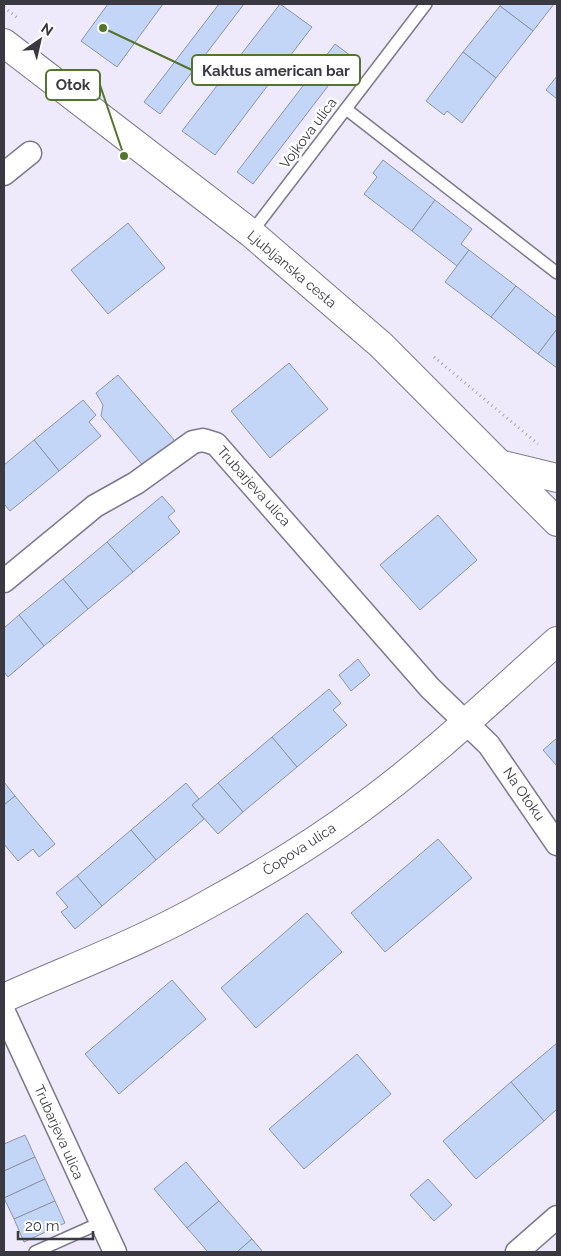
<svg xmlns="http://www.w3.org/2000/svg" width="561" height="1256" font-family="Raleway,sans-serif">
  <rect width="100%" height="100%" fill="#eeeafc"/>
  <g fill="#c3d6f7" stroke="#8b95a8">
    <polygon points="108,4 163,4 117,67 81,41"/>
    <polygon points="219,4 244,4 160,114 144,102"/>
    <polygon points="280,4 312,27 215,155 182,131"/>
    <polygon points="501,4 554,4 533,31 500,6"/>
    <polygon points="500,6 533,31 496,78 463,52"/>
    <polygon points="335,44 351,56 253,184 237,172"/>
    <polygon points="463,52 496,78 462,123 447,111 444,115 426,101"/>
    <polygon points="557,76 557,99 546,90"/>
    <polygon points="383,160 435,200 412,231 364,194 377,177 373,173"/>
    <polygon points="435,200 472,229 461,244 469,250 457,266 412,231"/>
    <polygon points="128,223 165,268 108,314 71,270"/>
    <polygon points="469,250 516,286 491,317 445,282"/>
    <polygon points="516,286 557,318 557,329 538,354 491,317"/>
    <polygon points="557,329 557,368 538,354"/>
    <polygon points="289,363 328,409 270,458 231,411"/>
    <polygon points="118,375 175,441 145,468 101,416 103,405 96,393"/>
    <polygon points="83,400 96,415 89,422 101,436 59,471 34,440"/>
    <polygon points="34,440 59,471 10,511 4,504 4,465"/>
    <polygon points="162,496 175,511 168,517 180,532 133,572 107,542"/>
    <polygon points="438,515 477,560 420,610 380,565"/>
    <polygon points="107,542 133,572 88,609 63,579"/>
    <polygon points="63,579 88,609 44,646 19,615"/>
    <polygon points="19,615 44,646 8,677 4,672 4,628"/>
    <polygon points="358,659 370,675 351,691 339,675"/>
    <polygon points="329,689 341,703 333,710 347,725 297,767 272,737"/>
    <polygon points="272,737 297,767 243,812 218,783"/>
    <polygon points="557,738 557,766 543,750"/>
    <polygon points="4,782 15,796 4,805"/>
    <polygon points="186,783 199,799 192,805 204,819 156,860 131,830"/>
    <polygon points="218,783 243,812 218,834 192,805"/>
    <polygon points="15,796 55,844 39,857 33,849 18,861 4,844 4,805"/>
    <polygon points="131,830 156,860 102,906 77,876"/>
    <polygon points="438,839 472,878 385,952 351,913"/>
    <polygon points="77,876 102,906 75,929 61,912 68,907 56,893"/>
    <polygon points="307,913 342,952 256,1028 221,988"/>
    <polygon points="172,980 206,1019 119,1094 85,1054"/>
    <polygon points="557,1043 557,1109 544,1121 511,1082"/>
    <polygon points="357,1054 391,1094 304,1169 269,1129"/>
    <polygon points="511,1082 544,1121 476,1179 443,1141"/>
    <polygon points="25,1135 35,1157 4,1171 4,1144"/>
    <polygon points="35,1157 45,1179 4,1198 4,1171"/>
    <polygon points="186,1162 219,1201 187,1228 154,1189"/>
    <polygon points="45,1179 55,1201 14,1219 4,1198"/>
    <polygon points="428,1179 452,1205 434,1221 410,1195"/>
    <polygon points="55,1201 65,1223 24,1242 14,1219"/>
    <polygon points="219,1201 252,1239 237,1252 208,1252 187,1228"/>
    <polygon points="252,1239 263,1252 237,1252"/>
  </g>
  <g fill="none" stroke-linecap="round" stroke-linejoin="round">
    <defs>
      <g id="service">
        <polyline points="346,109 557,273"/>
        <polyline points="251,233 426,4"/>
        <polyline points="35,1252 100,1223"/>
      </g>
      <g id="minor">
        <polyline points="4,174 30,153"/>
        <polyline points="4,581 95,506 136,483 193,442 203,440 216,444 430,688 489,745 557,844"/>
        <polyline points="4,1012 115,1252"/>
        <polyline points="517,1252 557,1217"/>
      </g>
      <g id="tertiary">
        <polyline points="4,43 251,233 381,345 557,522"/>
        <polyline points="503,465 557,478"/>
        <path d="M4,998C73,967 144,941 210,903C263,874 316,842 364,806C432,756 494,697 557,641"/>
      </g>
    </defs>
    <use href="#service" stroke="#7d798c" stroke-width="14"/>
    <use href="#minor" stroke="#7d798c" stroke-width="25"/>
    <use href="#tertiary" stroke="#7d798c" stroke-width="30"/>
    <g stroke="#a9a6b4" stroke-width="3" stroke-dasharray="1 4" stroke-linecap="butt">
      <polyline points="4,7 19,19"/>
      <polyline points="434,357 538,444"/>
    </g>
    <use href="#service" stroke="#fff" stroke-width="11"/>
    <use href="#minor" stroke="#fff" stroke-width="22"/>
    <use href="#tertiary" stroke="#fff" stroke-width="28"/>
  </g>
  <g text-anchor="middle" stroke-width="5" stroke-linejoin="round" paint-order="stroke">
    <g font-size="14" fill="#3a3840" stroke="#fff">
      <text transform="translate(308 133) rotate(-53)" y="5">Vojkova ulica</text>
      <text transform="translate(292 269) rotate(40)" y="5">Ljubljanska cesta</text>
      <text transform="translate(254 486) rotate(48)" y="5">Trubarjeva ulica</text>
      <text transform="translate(524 794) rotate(55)" y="5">Na Otoku</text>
      <text transform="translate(299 849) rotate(-33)" y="5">Čopova ulica</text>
      <text transform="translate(59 1132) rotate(66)" y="5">Trubarjeva ulica</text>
    </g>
  </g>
  <path fill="none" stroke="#53742c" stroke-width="2" d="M103 28L192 70M124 156L100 85"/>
  <g fill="#53742c" stroke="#fff" stroke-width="2">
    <circle cx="103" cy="28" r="5"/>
    <circle cx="124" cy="156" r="5"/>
  </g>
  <g fill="#fff" stroke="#53742c" stroke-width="2">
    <rect x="192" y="55" width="168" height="30" rx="5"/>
    <rect x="46" y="70" width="54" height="30" rx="5"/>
  </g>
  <g font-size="15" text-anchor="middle" font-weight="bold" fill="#3a3840">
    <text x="276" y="76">Kaktus american bar</text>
    <text x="73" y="90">Otok</text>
  </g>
  <rect width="561" height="1256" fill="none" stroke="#3a3840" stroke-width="10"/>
  <g transform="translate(40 40) rotate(34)" stroke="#ffffff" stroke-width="4" paint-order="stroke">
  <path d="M0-4L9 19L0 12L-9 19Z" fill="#3a3840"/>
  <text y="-8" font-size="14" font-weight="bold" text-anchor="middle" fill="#3a3840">N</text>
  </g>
  <path d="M18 1231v8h75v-8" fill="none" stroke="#3a3840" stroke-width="2.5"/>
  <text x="25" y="1231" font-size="15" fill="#3a3840" stroke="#ffffff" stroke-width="4" paint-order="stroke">20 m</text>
</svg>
